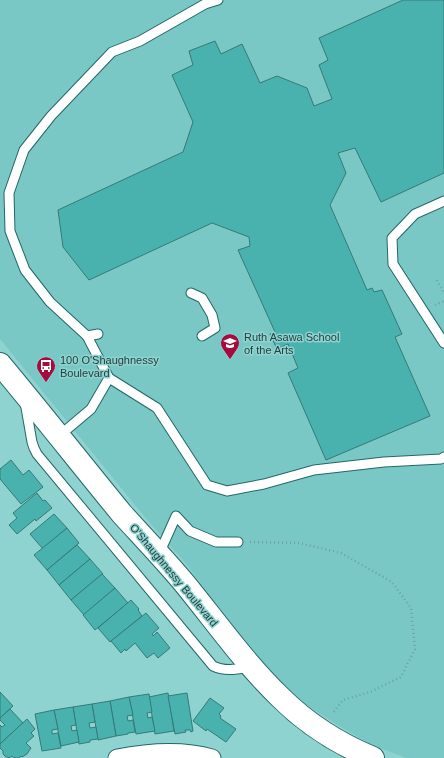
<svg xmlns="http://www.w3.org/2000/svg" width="444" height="758" font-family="Helvetica,sans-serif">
  <rect width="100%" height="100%" fill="#8fd3d0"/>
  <polygon fill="#7ac8c5" points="0,0 444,0 444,758 406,758 372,745 339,726 305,704 273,675 242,638 187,565 143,515 0,339"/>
  <g fill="#49b2af" stroke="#367a77">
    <polygon points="403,0 444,0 444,173 381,202 355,148 338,153 346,173 330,205 367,290 372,288 374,292 382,290 402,334 395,337 430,416 326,460 288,373 298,368 288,344 277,349 270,334 275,332 238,250 250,246 249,237 212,223 89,280 63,247 58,210 183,152 193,122 172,75 193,65 189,51 215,41 221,54 242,44 260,83 277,76 307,88 314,106 332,99 319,65 328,60 319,38"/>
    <polygon points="11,460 23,475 29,470 43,487 21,504 0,479 0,469"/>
    <polygon points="37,493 43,501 45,500 52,508 36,521 35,519 17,534 9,525 17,518 13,513"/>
    <polygon points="54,514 67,528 43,549 30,534"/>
    <polygon points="67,528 79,543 47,570 34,555"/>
    <polygon points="77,545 90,559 59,585 47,570"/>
    <polygon points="90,559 103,574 71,600 59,585"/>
    <polygon points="102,574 115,588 84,615 71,600"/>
    <polygon points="115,588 128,603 95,630 83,615"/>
    <polygon points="131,600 139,609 138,610 142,616 110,642 98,628"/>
    <polygon points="146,613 159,628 152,634 153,636 157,632 170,648 158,658 154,653 147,658 135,643 126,651 125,649 121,653 111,641"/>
    <polygon points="0,692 13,706 0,718"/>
    <polygon points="168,693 174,731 155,734 149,697"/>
    <polygon points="187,693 193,731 191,732 190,730 185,730 186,732 175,734 168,696"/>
    <polygon points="149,694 152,712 147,713 148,718 152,717 155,731 136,734 129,697"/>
    <polygon points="129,697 133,715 127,716 128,721 133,720 135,732 128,733 128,734 116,736 110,701"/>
    <polygon points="210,698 224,708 219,714 221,716 220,718 236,729 226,742 207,729 206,731 193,721"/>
    <polygon points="110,701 116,736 98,740 92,704"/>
    <polygon points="92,704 95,722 89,723 90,728 96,727 98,739 90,740 90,742 79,744 73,707"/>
    <polygon points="73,707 76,725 71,726 72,731 77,730 79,742 61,746 54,710"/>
    <polygon points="10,709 23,723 0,744 0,725 2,727 5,725 0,720 0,718"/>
    <polygon points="54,710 58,729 52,730 52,734 58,733 61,748 42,751 35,714"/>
    <polygon points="27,719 35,729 31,733 34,736 26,743 31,748 27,754 22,757 21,756 19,758 14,758 12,756 9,758 8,757 6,757 3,754 3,751 0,748 0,744"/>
  </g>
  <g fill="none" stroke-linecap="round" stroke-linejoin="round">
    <defs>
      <g id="lane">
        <polyline points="444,201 415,214 392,238 393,264 444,343"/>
        <polyline points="191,293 202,298 212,315 215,328 202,336"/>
        <polyline points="87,336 98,334"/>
        <polyline points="109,378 157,408 207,485 227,491 264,484 314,470 384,462 441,459 444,457"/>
        <path d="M25,402L32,442L34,448L37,454L213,666C225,672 238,669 250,667"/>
        <polyline points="59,436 91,409 109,378 87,336 50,302 25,270 10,231 9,193 24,150 51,116 112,52 140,41 205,4 218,0"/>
        <polyline points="159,554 176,516 190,531 216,542 238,542"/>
      </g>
      <path id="street" d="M117,758C148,752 181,749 212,758"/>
      <path id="secondary" d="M0,364C41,413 81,464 122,514C143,537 165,560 185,584C216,622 244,662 280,697C306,723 339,744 373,758"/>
    </defs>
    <use href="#lane" stroke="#226866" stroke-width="11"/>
    <use href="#street" stroke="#226866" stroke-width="19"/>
    <use href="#secondary" stroke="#226866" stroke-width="24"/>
    <g stroke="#6ca4a1" stroke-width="2.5" stroke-dasharray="1 3" stroke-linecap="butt">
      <polyline points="437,280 444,293"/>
      <polyline points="435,305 444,301"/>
      <polyline points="250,542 299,543 341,553 392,582 411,608 415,649 401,677 370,692 343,700 332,714"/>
    </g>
    <use href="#lane" stroke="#fff" stroke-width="9"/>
    <use href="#street" stroke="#fff" stroke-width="17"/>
    <use href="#secondary" stroke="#fff" stroke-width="22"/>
  </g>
  <defs>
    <symbol id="school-pin" viewBox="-11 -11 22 30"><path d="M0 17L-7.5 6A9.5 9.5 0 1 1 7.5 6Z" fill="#a50b3d" stroke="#8fd3d0"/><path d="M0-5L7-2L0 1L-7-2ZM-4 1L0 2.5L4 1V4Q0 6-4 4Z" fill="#fff"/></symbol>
    <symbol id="bus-pin" viewBox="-11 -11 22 30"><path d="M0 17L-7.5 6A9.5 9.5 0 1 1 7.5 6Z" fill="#a50b3d" stroke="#8fd3d0"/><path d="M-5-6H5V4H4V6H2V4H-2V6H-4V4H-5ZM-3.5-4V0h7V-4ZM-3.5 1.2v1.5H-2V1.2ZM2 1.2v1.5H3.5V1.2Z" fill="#fff"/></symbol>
  </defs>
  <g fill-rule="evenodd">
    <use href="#school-pin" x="219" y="332" width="22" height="30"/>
    <use href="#bus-pin" x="35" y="355" width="22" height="30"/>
  </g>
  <g text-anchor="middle" stroke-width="3" stroke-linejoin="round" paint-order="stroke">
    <g font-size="11" fill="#233f3e" stroke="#8fd3d0" text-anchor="start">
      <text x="244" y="341">Ruth Asawa School<tspan x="244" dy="13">of the Arts</tspan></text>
      <text x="60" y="364">100 O'Shaughnessy<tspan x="60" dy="13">Boulevard</tspan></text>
    </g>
    <g font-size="11" fill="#233f3e" stroke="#8fd3d0">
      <text transform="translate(174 575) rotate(50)" y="4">O'Shaughnessy Boulevard</text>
    </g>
  </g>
</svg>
